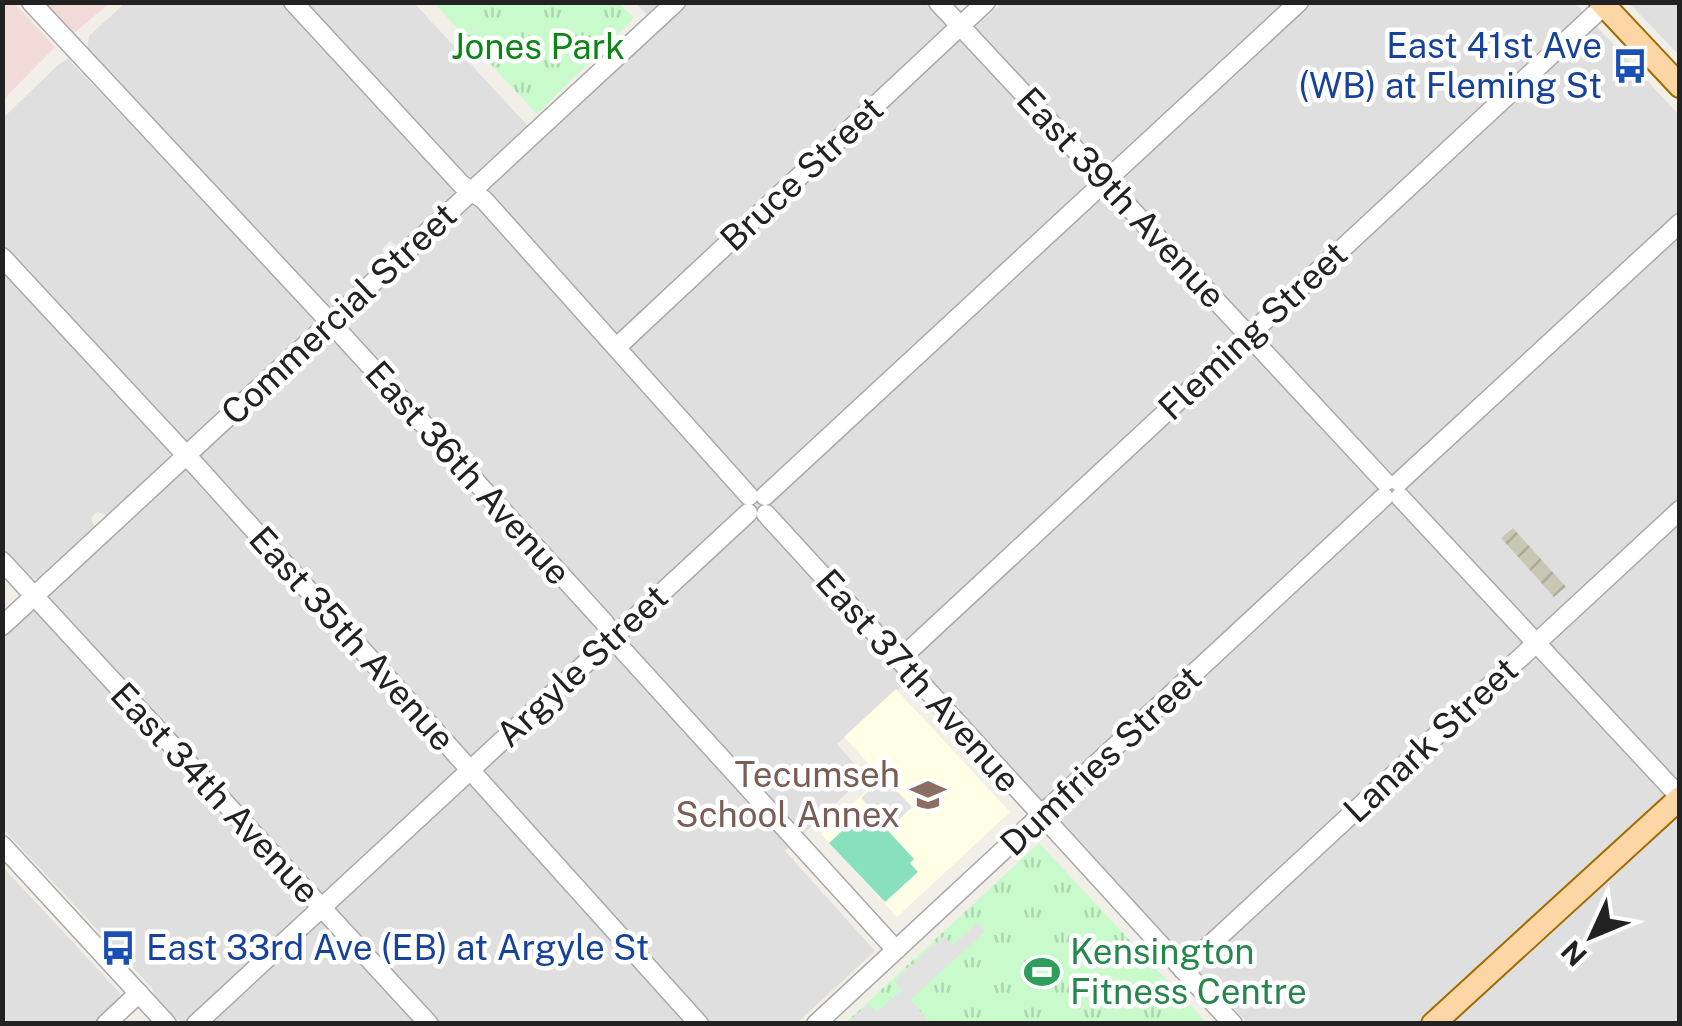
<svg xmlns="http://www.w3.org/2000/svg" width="1682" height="1026" font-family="'Public Sans',sans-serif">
  <defs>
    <pattern id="construction-furrows" width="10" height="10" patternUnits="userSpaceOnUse" patternTransform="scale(2.5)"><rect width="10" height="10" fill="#c7c7b4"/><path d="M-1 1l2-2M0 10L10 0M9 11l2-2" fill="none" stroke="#abab9a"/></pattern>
    <pattern id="park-tufts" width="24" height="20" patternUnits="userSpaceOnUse" patternTransform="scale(2.5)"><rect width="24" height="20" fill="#c8facc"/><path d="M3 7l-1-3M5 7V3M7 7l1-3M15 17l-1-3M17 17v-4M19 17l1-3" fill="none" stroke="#acd6af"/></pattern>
  </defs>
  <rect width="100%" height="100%" fill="#f2efe9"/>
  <g fill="#e0dfdf">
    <polygon points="125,3 283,3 452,185 455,195 400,248 390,241 382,249 387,259 334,307 327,306 87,49 89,36"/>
    <polygon points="306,3 414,3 528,126 526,130 476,179 467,178"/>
    <polygon points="636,3 925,3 960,41 1002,3 1575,3 1679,115 1679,1023 1248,1023 1216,990 1207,987 1198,977 1198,971 1027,790 1027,785 932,681 918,672 837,744 865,776 785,851 875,951 797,1023 185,1023 175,1018 154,996 152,988 3,829 3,630 660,29"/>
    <polygon points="1629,3 1679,3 1679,55"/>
    <polygon points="68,59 319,322 188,444 3,243 3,118 59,64"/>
    <polygon points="3,273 166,445 170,456 110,516 97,512 91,518 95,529 43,580 31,578 3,547"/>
    <polygon points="2,866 120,993 118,1002 94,1023 3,1023"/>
  </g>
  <g fill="#f2dad9">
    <polygon points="3,2 14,3 55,47 3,100"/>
    <polygon points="45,3 110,3 74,33"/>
  </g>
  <polygon fill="#ffffe5" points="896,689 1010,812 897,917 821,834 881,777 844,737"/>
  <polygon fill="url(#construction-furrows)" points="1513,528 1566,587 1554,597 1501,538"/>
  <g fill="url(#park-tufts)">
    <polygon points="434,3 619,3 634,18 537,114"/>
    <polygon points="1039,843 1207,1023 844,1024"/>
  </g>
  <polygon fill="#88e0be" points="867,808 914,859 910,863 918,872 885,902 829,843"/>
  <g fill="#e2e2e2">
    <polygon points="884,777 912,807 889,829 861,798"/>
    <polygon points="978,923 985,931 910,1000 931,1023 847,1023 868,1004 877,1012 902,990 894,981 944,936 953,945"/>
  </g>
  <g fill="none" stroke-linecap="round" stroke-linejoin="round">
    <defs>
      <g id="minor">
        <polyline points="31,2 342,335 604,622 621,648 896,950"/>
        <polyline points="293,2 461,184 484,200 749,496"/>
        <polyline points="938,2 1385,482"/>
        <polyline points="2,257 199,469 699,1024"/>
        <polyline points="618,346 986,2"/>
        <polyline points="1399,482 1680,223"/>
        <polyline points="765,496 1299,2"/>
        <polyline points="1400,497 1680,797"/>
        <polyline points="766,514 1233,1024"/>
        <polyline points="2,561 429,1024"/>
        <polyline points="2,626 676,2"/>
        <polyline points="899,660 1608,2"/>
        <polyline points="2,845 167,1024"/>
        <polyline points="1183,970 1680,510"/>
        <polyline points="106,1024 139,993"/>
        <polyline points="196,1024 748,513"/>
        <polyline points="816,1024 1384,497"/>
      </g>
      <g id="major">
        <polyline points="1601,2 1680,86"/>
        <polyline points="1433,1024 1680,798"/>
      </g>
    </defs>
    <use href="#minor" stroke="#a9a9a9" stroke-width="21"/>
    <use href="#major" stroke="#a06b00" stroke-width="26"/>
    <use href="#minor" stroke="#fff" stroke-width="18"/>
    <use href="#major" stroke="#fcd6a4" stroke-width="22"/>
  </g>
  <defs>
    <symbol id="bus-bare" viewBox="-9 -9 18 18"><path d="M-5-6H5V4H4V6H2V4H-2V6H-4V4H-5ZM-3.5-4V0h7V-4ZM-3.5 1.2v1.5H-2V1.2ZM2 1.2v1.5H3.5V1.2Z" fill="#1a4fb4" stroke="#fff" stroke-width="2.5" paint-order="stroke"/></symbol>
    <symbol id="school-bare" viewBox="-9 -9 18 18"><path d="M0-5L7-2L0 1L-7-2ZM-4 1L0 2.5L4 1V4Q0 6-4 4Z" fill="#8d6e63" stroke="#fff" stroke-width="2.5" paint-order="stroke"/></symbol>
    <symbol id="stadium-bare" viewBox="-9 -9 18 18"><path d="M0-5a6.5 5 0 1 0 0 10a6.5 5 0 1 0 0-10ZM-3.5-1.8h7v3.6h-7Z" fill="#2e9e5b" stroke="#fff" stroke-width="2.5" paint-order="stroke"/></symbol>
  </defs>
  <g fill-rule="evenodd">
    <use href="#bus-bare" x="1605" y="41" width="50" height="50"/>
    <use href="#school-bare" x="903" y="770" width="50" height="50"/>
    <use href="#bus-bare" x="93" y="923" width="50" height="50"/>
    <use href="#stadium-bare" x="1017" y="947" width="50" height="50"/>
  </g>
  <g text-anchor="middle" stroke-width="9" stroke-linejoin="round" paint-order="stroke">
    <g font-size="35" fill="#164399" stroke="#fff" text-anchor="end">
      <text x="1602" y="58">East 41st Ave<tspan x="1602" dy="40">(WB) at Fleming St</tspan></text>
      <text x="146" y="960" text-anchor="start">East 33rd Ave (EB) at Argyle St</text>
    </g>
    <g font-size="35" fill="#0c8416" stroke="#fff">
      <text x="538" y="59">Jones Park</text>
    </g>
    <g font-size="35" fill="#222" stroke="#fff">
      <text transform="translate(802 174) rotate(-43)" y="12">Bruce Street</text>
      <text transform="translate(1121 198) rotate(47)" y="12">East 39th Avenue</text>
      <text transform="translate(339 314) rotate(-43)" y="12">Commercial Street</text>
      <text transform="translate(1253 331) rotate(-43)" y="12">Fleming Street</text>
      <text transform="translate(468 473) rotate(48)" y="12">East 36th Avenue</text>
      <text transform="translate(352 639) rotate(48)" y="12">East 35th Avenue</text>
      <text transform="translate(582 666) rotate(-43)" y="12">Argyle Street</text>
      <text transform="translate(918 681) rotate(48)" y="12">East 37th Avenue</text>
      <text transform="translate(1431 740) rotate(-43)" y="12">Lanark Street</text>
      <text transform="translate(1101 761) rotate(-43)" y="12">Dumfries Street</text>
      <text transform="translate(215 793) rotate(47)" y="12">East 34th Avenue</text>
    </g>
    <g font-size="35" fill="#785e54" stroke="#fff" text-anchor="end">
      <text x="900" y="787">Tecumseh<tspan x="900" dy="40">School Annex</tspan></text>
    </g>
    <g font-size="35" fill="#27864d" stroke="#fff" text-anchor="start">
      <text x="1070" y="964">Kensington<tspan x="1070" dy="40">Fitness Centre</tspan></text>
    </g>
  </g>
  <rect width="1682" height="1026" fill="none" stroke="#222222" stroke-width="10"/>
  <g transform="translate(1592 936) rotate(226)" stroke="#ffffff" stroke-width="8" paint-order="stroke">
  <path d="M0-8L18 38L0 25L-18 38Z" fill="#222222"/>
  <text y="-15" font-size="28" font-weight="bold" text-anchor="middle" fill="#222222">N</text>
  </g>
</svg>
